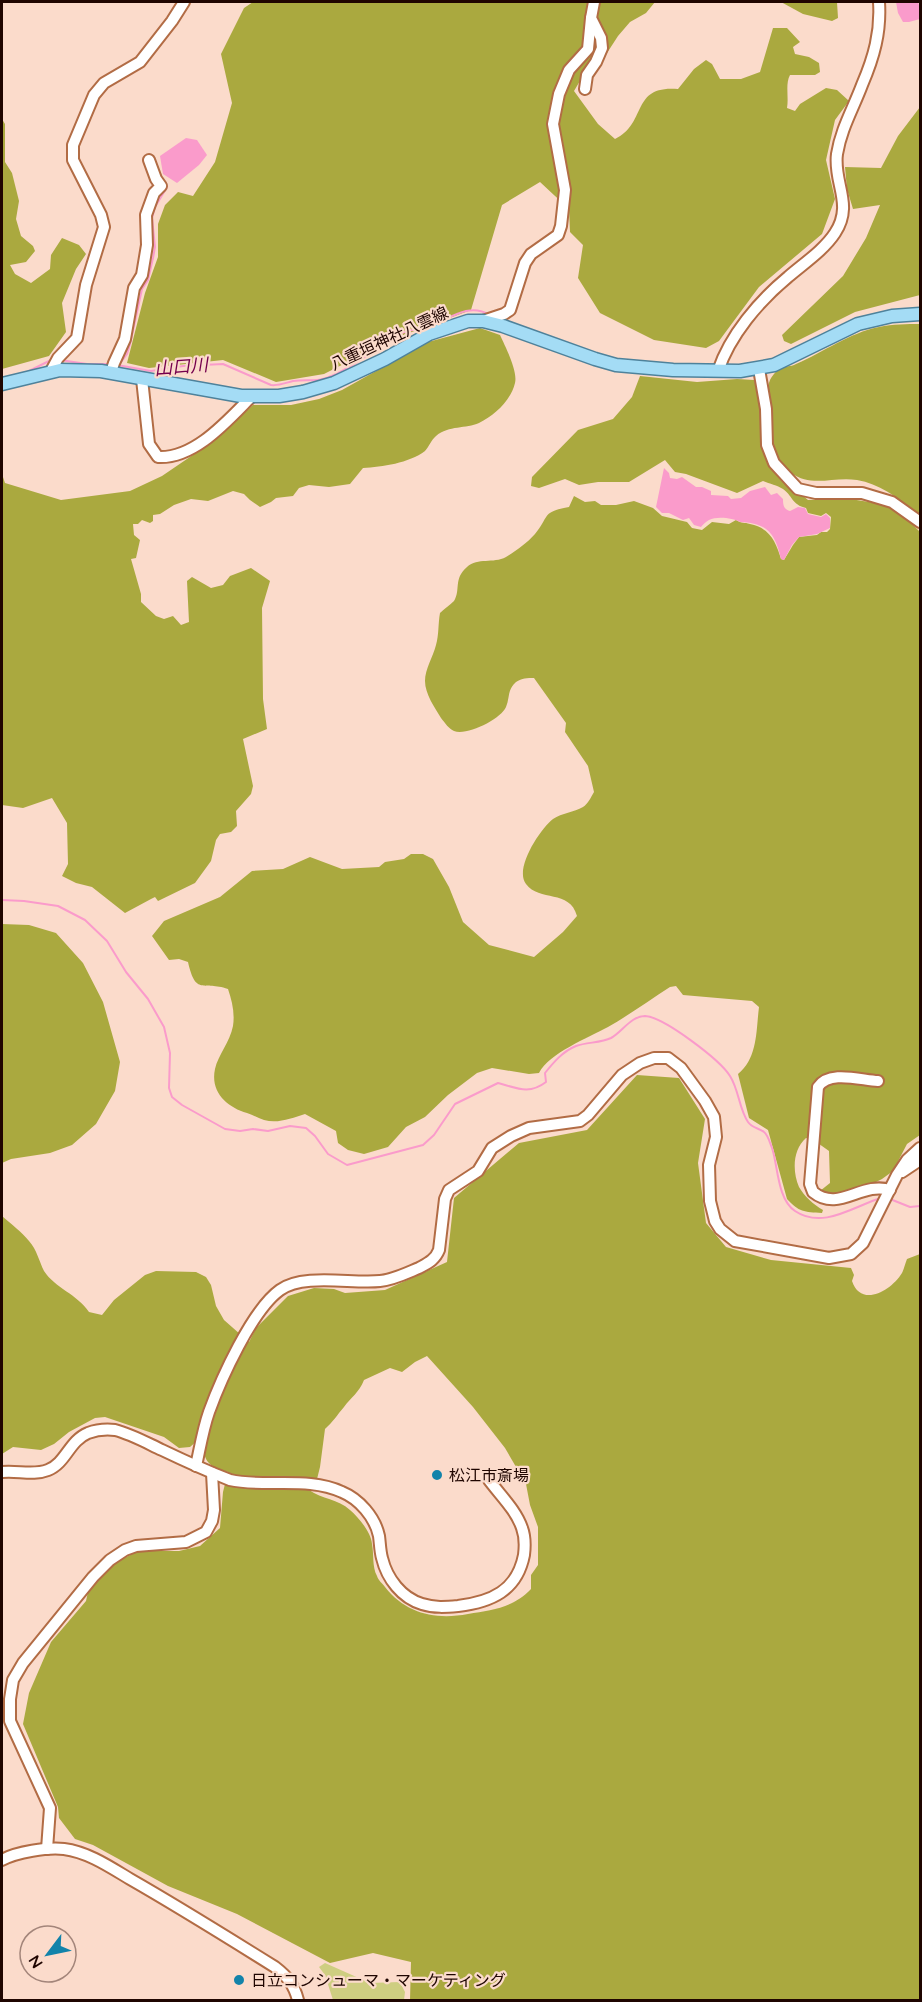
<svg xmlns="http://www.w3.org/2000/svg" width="922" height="2002" font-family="Quicksand,'Noto Sans JP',sans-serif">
  <rect width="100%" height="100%" fill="#fbdbcb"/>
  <polygon fill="#cece81" points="325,1963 370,1983 400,1982 405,1992 404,2000 333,2000 325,1975 319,1967"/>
  <g fill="#aaa93f" fill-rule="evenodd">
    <path d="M253,2H655L646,13L630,22L618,36L607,53L597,52L574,91L598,124L615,139C648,123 630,85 678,89L694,69L706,60L712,64L720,79H741L760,72L773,28H787L800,42L793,47L795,54L809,57L819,63L820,72L815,75H790C785,84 789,97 787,108L795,111L800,104L826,88L837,90L849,101L835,120L826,160L835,199L822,234L759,287L719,341L706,348L654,340L600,313L578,278L583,245L570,232L569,209L540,182L502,205L471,310L393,339L324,374L276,382L223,360L149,368L127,363L145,293L158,257V224L165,205L178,192L193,196L215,162L232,103L221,54L244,8Z"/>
    <polygon points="781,2 837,2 838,18 832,21 803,14"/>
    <polygon points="920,107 920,295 855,312 791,344 784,341 782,335 843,276 866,238 880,205 853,209 847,189 845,167 881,168 898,136"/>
    <polygon points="2,119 5,124 5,162 12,173 19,201 16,219 21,236 33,246 35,251 26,262 10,265 15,274 31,283 50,269 51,255 62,238 79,245 86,254 76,269 62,303 66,332 49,356 2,369"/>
    <path d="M920,324V515C901,501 882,484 857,480C834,476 812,488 791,473C773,460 772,446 772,425C772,410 764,395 770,380C772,376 775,372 779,369C783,366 791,367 796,364C824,352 849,333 879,327C893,324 907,324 920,324Z"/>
    <path d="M480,328L500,335C505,346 518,371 515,383C511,400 495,415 479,423C466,429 449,425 436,436C431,440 429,447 425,451C409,463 382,467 363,468L350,484L329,487L309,485L299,488L293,496L276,498L271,502L260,507L250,500L244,494L233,491L208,501L191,499L174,505L160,514L153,515V521L150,523L142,520L138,524H133L134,535L140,540L136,558L131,559L141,594V602L156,616L164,619L173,616L181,625L189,622L187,581L192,577L211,588L223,585L230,576L251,568L270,581L262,608L263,699L267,729L243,739L253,786L251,794L236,811L237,826L231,832L220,834L216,840L211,861L195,883L158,901L155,897L151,899L164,921L220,897L252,871L283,869L310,857L342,869L379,867L385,862L404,859L411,854H423L433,859L449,887L463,922L489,945L534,957L563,932L577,916C570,889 539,902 526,884C514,869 540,829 553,819C562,813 574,812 583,807C588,804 591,797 594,792L588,766L565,732L566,723L534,678C527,678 522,678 516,682C507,690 510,698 506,707C501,719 467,736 454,731C449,729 445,723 441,718C435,708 425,694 425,681C425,669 433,657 436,645C439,635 438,624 440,613C444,609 450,605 454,601C461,590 453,579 467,567C478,557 493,564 506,557C516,551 527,543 535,534C550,516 541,512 569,507L574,496L585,502L595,501L601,505H616L634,501L653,508L662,516L687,522L692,528L702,530L712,522L729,524L736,520C742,524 744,522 750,524C770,528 776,542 781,559L784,560L793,545L799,537L817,535L821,532H827L830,529L831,517L826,513L821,516L808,513L806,508C792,505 792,495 783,489C777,485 770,484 763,481L737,493L686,474L675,472L665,460L629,482H598L579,485L565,479L539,488L531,486L532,477L578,430L613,419L632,397L640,376L697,382L737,379L754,380L759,394L762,448L768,463L782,478L808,500L844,498L894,506L920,532V1135L907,1144L893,1171L882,1179L864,1188L838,1197L823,1195L820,1191L830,1183L829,1151L815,1141L806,1138C793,1149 792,1171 799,1187C804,1196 814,1205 823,1210L822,1213C804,1212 799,1212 787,1199L768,1130L749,1118L738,1074C758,1058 756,1030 759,1007L752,1001L683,995L676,986L670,987C650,1000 629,1015 608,1027C588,1038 549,1053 539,1073L529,1074L492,1068L477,1073L448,1095L425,1117L406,1127L388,1147L364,1154L348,1150L338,1143L336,1131L305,1114C292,1118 278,1124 264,1120C258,1118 253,1115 247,1113C227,1107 210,1092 215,1069C218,1055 230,1042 233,1026C235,1013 232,1001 228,989C203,980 196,997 188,962L179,959L169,960L152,936L164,921L151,899L125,913L92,887L76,883L62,876L68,864L67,823L52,798L23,808L2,805V474L5,483L61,500L130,491L162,476L209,444L253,405H291L319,399L342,390L428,342Z"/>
    <polygon points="2,924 29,925 56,933 83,963 103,1002 120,1062 115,1091 96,1124 72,1145 50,1153 11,1159 2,1163"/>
    <path d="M637,1075L679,1078L705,1119L698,1163L706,1223L726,1247L771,1260L851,1268L854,1275L852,1281C861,1308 891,1291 902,1273C904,1269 905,1264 907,1259L920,1254V2000H601L598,1999L594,2000H410L411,1962L373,1953L330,1963L237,1914L168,1886L93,1845L75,1839L59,1818L58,1807L23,1724L29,1693L51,1642L86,1601L88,1592L115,1563L138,1551H179L200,1546L220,1528L223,1492L228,1472C209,1466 204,1463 203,1443L198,1440L190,1447L179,1448L164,1437L105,1417L95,1418L69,1432L54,1444L41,1450L13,1447L2,1454V1216C11,1224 22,1232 29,1241C37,1250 39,1261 44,1271C55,1288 77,1294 89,1312L102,1315L114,1300L145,1275L156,1271L196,1272L206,1277L211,1285L216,1306L224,1320L249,1342L256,1328L288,1296L314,1288L334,1289L345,1293L385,1290L447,1262L454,1198L519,1143L587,1130ZM427,1356L473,1407L505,1448L526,1484L530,1505L538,1527V1565L531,1575V1589C513,1608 492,1610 468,1614C436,1620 406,1614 385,1587C383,1584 378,1580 377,1576C372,1567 374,1554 372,1544C371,1532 359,1518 350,1510C338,1499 322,1499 309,1490L311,1482L317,1479L320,1467L325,1429C333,1422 337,1415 344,1407C351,1397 359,1393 364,1380L390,1368L402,1372L415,1362Z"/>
  </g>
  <g fill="#fa9bcb">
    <polygon points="896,2 918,2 920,8 920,19 909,22 903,22 898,13"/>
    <polygon points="186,138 197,140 207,155 199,165 177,183 163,174 160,156"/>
    <path d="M664,468L669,473L670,478L677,479L682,477L696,487H702L711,491V495L728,496L731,499L741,498L750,491L765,487L771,495L777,493L783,499C783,506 784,509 790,511L798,507L805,508L808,514L821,517L826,514L830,518V528L817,534L799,537L792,545L784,560L781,559C775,534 768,523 740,522C733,518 717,516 709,520C705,522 703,525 701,527L694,525L689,518L683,520L669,513H662L656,507Z"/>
  </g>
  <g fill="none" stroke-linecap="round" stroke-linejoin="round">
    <g stroke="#fa9bcb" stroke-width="2">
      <polyline points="60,360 87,364 111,364"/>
      <path d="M117,365L151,371L183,366L223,364L271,385C279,386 285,383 293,381C308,379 318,383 334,375C358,364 377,347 400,334C409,329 418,330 427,327C447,321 467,302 488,314"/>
      <polyline points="119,365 127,354 130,344 142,289 148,280 153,258 155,247 152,218 155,207 167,187"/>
      <polyline points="27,372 51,360"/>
      <path d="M2,900L24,901L58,906L85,920L107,941L126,972L148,999L164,1027L170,1053L169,1088L172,1097L182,1105L225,1129L240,1131L253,1129L268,1131L290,1126L306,1128L315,1136L328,1154L347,1165L423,1145L434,1135L455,1104L498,1083C517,1088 529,1095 546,1082L545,1073C553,1063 563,1051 576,1046C587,1042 601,1043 611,1038C622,1032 631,1016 645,1016C664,1017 720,1060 730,1076C739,1090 739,1109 748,1122C752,1128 759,1128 764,1132C768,1135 770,1143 772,1148C778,1165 777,1199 795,1211C823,1230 854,1206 881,1198"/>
      <polyline points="890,1199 910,1207 920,1206"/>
    </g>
    <defs>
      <g id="minor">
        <polyline points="585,89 587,75 596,62 602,48 601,38 591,18 594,2"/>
        <polyline points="483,321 504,314 510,310 525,263 531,254 558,235 561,226 565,190 553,124 559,94 569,70 588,49 591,18"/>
        <polyline points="759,369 766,409 767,445 774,463 798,489 816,493 862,493 892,502 920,522"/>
        <polyline points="51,371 58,358 77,338 86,285 104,227 101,215 73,160 73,145 94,95 104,83 140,62 172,21 184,2"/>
        <path d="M718,371C730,335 759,301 788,277C803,264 824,250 835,233C854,204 833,183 837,154C841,129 853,109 862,85C874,57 881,32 879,2"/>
        <polyline points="111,372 114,363 125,339 134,288 142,275 147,245 146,215 154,193 161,186 156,179 149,160"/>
        <path d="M142,379L149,444L158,457C195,459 228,420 252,396"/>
        <path d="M878,1081C860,1080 829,1070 818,1087L810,1184L813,1192C839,1213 861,1181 890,1190"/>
        <polyline points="902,1172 920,1160"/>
        <path d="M196,1466C200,1448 203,1429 209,1412C221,1379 252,1310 280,1290C303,1273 352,1284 380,1281C393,1280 407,1273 419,1268C428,1263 435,1260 439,1250L445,1199L449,1190L478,1171L492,1148L511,1136L529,1128L580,1121L588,1115L622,1075L640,1063L654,1058H668L681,1068L705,1101L714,1117L716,1137L709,1165L710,1201L715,1221L720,1229L735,1241L829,1258L851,1254L863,1243L897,1175L907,1160L920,1148"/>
        <path d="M2,1472C17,1470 33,1476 48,1470C66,1463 69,1441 88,1433C96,1430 106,1429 115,1430C131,1434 147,1443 162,1450C185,1461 207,1471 230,1480C266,1488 308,1476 342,1492C359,1499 375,1517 379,1536C380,1543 380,1551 382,1558C387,1579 402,1598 422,1604C434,1608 446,1607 458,1606C491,1602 517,1591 524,1555C525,1547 525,1536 522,1528C516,1510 500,1495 489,1480"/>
        <polyline points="47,1849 50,1808 10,1721 10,1699 13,1680 23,1663 93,1577 110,1560 125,1550 136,1546 186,1542 206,1532 212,1521 214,1510 212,1473"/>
        <path d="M2,1860C16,1852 48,1847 64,1849C88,1852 110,1867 130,1879C179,1907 227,1937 275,1967C288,1977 294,1985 298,2000"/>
      </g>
      <polyline id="major" points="2,384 60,370 101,371 241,396 279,396 303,392 334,383 385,359 429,334 468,321 483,321 503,326 595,359 616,365 673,370 740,371 774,365 858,324 892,316 920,314"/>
    </defs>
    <use href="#minor" stroke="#b26c45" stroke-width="14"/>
    <use href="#major" stroke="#4e829b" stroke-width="15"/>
    <use href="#minor" stroke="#fff" stroke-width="10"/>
    <use href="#major" stroke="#a4dcf5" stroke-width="12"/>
  </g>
  <g fill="#1283aa" stroke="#fbdbcb" stroke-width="2">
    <circle cx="437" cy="1475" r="6"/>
    <circle cx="239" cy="1980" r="6"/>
  </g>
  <g text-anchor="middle" stroke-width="4.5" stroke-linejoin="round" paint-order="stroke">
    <g font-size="16" fill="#1f0500" stroke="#fbdbcb">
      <text transform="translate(389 338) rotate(-25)" y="6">八重垣神社八雲線</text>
    </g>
    <g font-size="16" fill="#1f0500" stroke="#fbdbcb" text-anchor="start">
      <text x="449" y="1481">松江市斎場</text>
      <text x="251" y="1986">日立コンシューマ・マーケティング</text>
    </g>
    <g font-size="18" font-style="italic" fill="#75004d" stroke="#fbdbcb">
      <text transform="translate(181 367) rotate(-5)" y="6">山口川</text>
    </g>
  </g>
  <rect width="922" height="2002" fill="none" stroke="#1f0500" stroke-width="6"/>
  <g transform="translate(48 1954) rotate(238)"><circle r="28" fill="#fbdbcb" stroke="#a3857a" stroke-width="1.5"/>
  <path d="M0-4.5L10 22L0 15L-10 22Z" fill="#1283aa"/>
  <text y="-9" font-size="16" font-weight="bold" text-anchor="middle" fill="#1f0500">N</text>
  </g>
</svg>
